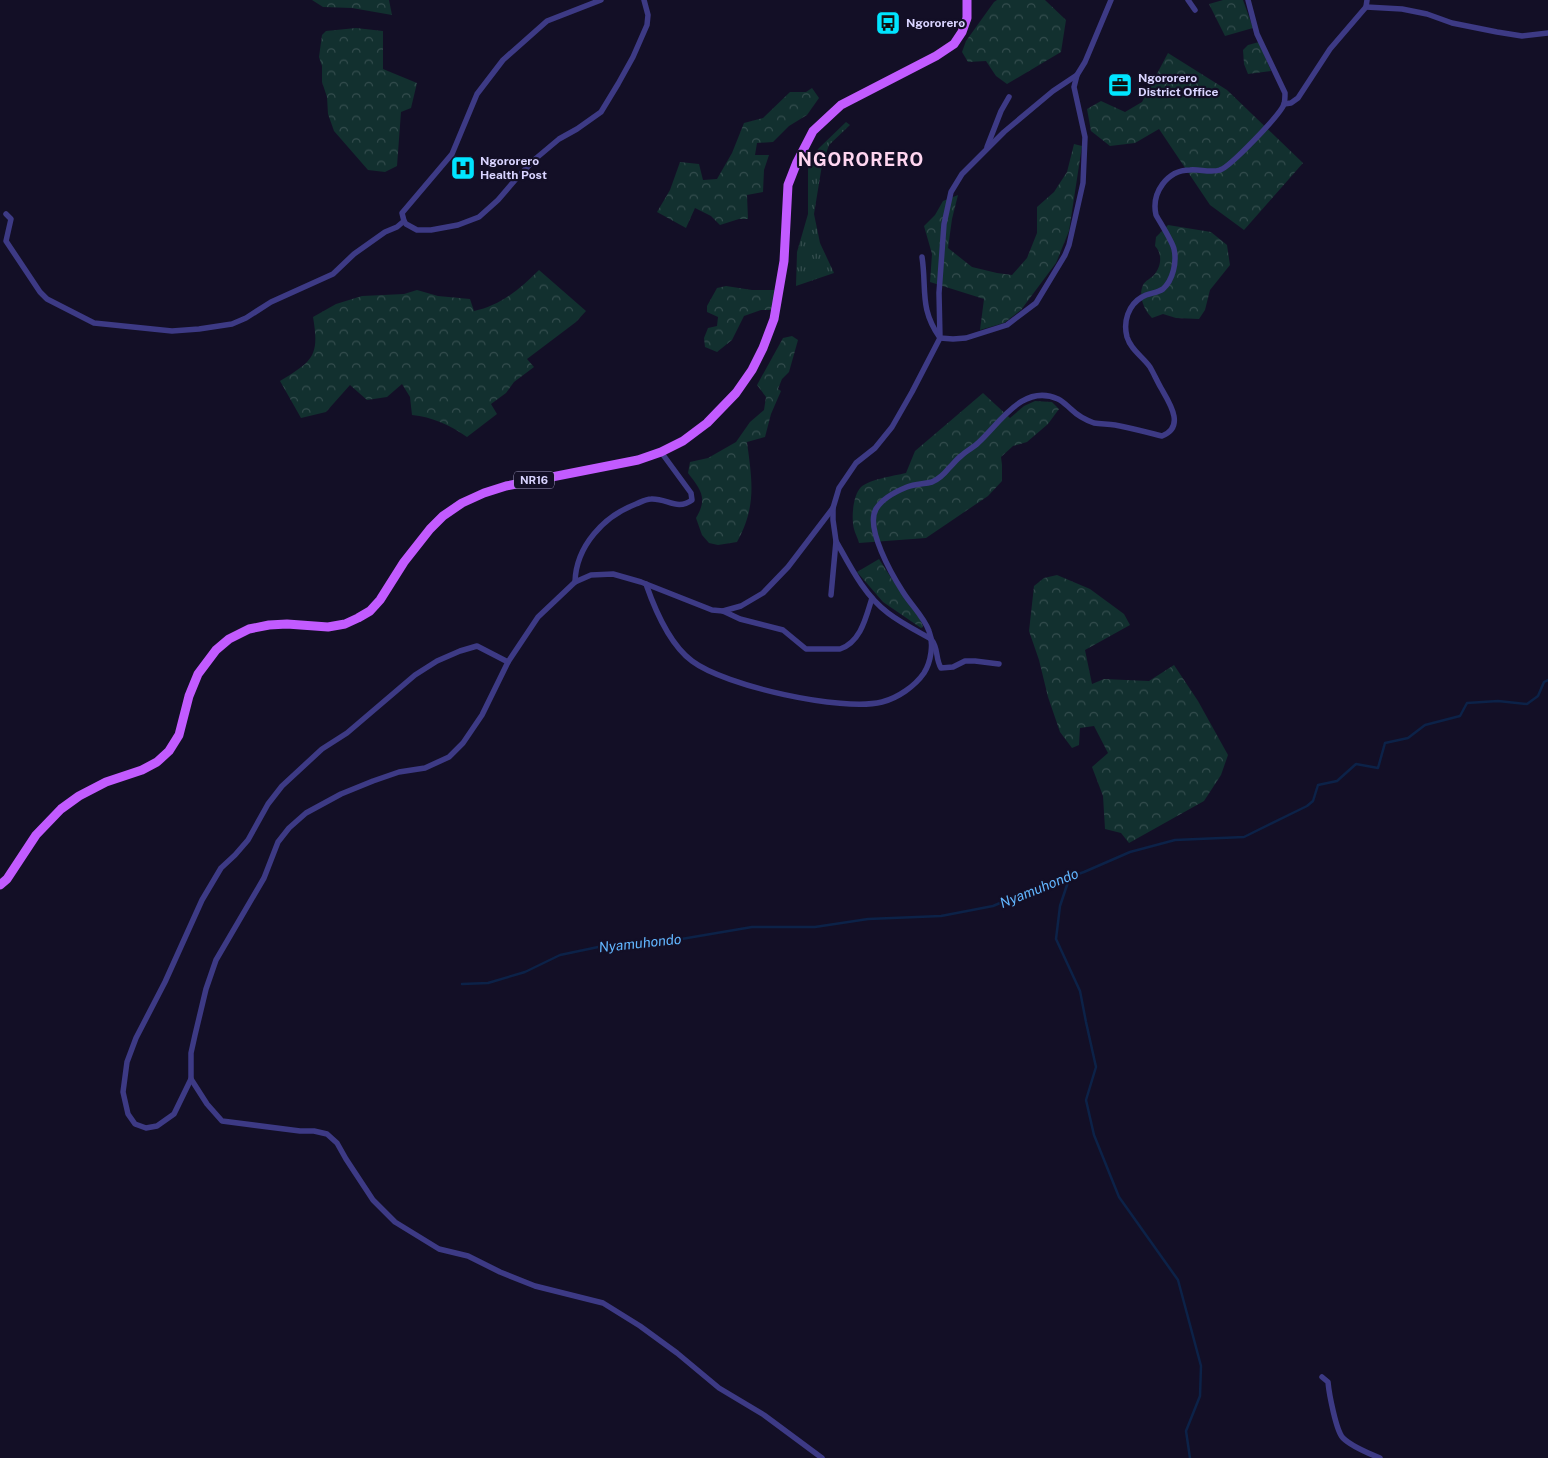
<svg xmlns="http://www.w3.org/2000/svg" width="1548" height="1458" font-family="'Public Sans',sans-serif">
  <defs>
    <pattern id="grass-tufts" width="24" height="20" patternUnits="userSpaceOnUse" patternTransform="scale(1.25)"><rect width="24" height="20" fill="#12302f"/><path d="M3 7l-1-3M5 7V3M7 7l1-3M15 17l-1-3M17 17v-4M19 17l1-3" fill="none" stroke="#344d4e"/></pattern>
    <pattern id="forest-crowns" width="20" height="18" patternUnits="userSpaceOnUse" patternTransform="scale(1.25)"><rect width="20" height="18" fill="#12302f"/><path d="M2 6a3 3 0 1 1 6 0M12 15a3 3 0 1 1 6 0" fill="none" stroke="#344d4e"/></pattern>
  </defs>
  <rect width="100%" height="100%" fill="#130f26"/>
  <polygon fill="url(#grass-tufts)" points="846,122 850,125 829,145 822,165 814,214 820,243 834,273 796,286 797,252 808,214 808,165 818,149"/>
  <g fill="url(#forest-crowns)">
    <polygon points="312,0 389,0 392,15 352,8 323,7"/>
    <polygon points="997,0 1045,0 1066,20 1061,52 1007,84 996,76 986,61 968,62 962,52 966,41 994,2"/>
    <polygon points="1223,0 1243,0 1253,28 1225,36 1209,4"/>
    <polygon points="356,28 383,31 383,69 417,83 411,108 401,112 397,166 385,172 368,170 334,131 328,114 327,97 322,82 322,66 319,57 322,35 326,31"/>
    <polygon points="1259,42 1271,71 1248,74 1244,64 1243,50 1248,45"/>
    <polygon points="1168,53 1227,90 1303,163 1244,230 1210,205 1159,129 1135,143 1110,146 1091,131 1087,109 1101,101 1125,112 1142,102"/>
    <polygon points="812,88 819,98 807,115 789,126 773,142 757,143 755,155 769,155 764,170 763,192 747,195 748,219 739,219 720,225 711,216 695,208 686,228 657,212 670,190 680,162 699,164 703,180 717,179 732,153 744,123 763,118 790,92 806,92"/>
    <polygon points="1074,144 1082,146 1069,231 1056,263 1021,310 1004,323 980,330 984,299 930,282 932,254 924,226 935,215 943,201 958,195 952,219 948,248 972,267 997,273 1012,275 1027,258 1037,233 1037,207 1054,192 1067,172"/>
    <path d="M1168,225L1211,232L1227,245L1230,265L1210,290L1205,310L1199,319L1176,318L1163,314L1152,318C1144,310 1138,296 1143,285C1145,281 1151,278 1154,275C1161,267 1163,254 1155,246L1156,237Z"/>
    <path d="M539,270L586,311L576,322L527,359L534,367L514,382L506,393L491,404L497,414L467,437C450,425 432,417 412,415L410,397L402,384L387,397L367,400L350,385L326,412L301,418L280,381C312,361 320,357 313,317L336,304L362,296L404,294L417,290L438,296L470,299L474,311C500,306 521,288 539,270Z"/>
    <polygon points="726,286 752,290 777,290 772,310 761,310 744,316 732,340 717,352 705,347 704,338 708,328 717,326 718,317 707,312 707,306 717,288"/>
    <path d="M792,336L798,340L789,372L782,379L778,389L781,391L771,414L765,437L747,442C752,480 757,506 737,542L718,545L709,543L702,535L696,518C708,498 701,490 688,473L690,462L708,458L736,442L750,422L764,410L766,397L757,385L783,338Z"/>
    <path d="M983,393L1010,418L1024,406L1035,401L1052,402L1059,409L1048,424L1027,442L1013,446L1001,457L1002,465V481L988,496L926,538L859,543C858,538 855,534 854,529C851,518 853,495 861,487C871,479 893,476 906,473L915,451Z"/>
    <polygon points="879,559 899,590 921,620 923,627 921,628 883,602 857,572"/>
    <polygon points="1057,575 1090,589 1124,614 1130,625 1085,650 1092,684 1104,679 1149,681 1174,665 1198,701 1228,755 1221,775 1204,801 1129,843 1121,833 1105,829 1103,796 1092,767 1108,753 1094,726 1080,728 1079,745 1072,748 1060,732 1048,697 1039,660 1029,631 1034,586 1044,578"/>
  </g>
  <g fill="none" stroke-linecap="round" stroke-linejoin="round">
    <g stroke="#0c2248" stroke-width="2.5">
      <polyline points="1070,876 1060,906 1056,939 1080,991 1086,1022 1096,1067 1086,1100 1094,1135 1119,1197 1178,1280 1201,1366 1200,1396 1186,1431 1190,1458"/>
      <polyline points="462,984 488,983 525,972 560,955 603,946 652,944 752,927 815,927 868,919 941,916 993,906 1026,892 1084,872 1130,852 1175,840 1244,837 1307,806 1313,801 1318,785 1337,781 1356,764 1378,768 1385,743 1408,738 1425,725 1460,716 1467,703 1498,701 1527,704 1538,696 1544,682 1548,680"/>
    </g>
    <g stroke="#3d3a85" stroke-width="5.5">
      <polyline points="1188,0 1195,10"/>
      <polyline points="1366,7 1402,9 1427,14 1452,23 1497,32 1522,36 1548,33"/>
      <polyline points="1284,104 1291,103 1298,98 1330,49 1366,7 1367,0"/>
      <polyline points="987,147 1001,111 1009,97"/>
      <polyline points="6,214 11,219 6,241 40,292 47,299 94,323 172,331 199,329 232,324 246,318 271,302 333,274 354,254 385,232 397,227 404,221 402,213 452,154 477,94 503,60 547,21 601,0"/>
      <polyline points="404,221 406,224 417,230 431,230 458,225 479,217 498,200 516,179 534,160 559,139 577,129 601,112 618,84 633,57 647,25 648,15 644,0"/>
      <path d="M922,257C927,290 919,308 940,338L953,339L966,338L1007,325L1036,303L1065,255L1069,245L1083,183L1085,137L1074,87L1077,75L1085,62L1111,0"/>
      <path d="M836,541C850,566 864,595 888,613C901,623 917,631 931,639C939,649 935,658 941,668L953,667L965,661H975L999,664"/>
      <path d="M575,582C576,546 604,516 636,504C641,502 646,499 651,499C667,498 677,511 692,500L691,493L661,452"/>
      <path d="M646,584C655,610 669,644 692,661C725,686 842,712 882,702C898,698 915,686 924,673C931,662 934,643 929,631C924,617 911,605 903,592C892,575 865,528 876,509C882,499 897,491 907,487C915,484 924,484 932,482C939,479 945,473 949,468C953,464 957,459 961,456C966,451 973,448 978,443C1000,423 1023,383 1058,399C1064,402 1067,406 1072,410C1078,416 1086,420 1094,423C1101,424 1108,424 1115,425C1131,428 1146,432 1162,436C1186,427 1169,402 1161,388C1157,381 1154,374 1150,367C1142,356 1131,350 1127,337C1123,322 1128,305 1142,297C1148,293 1158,293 1163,289C1173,280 1177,262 1174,249C1172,241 1161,224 1156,215C1151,193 1167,170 1190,170C1199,169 1211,173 1220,170C1230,167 1281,114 1284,104C1285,101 1285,96 1285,93L1257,34L1248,0"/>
      <polyline points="831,595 836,541 833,520 833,508"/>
      <path d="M723,611L740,619L783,630L806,649H840C861,642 866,617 872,598"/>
      <polyline points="191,1079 174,1114 157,1126 146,1128 135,1124 128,1114 123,1092 127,1062 136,1038 165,982 202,900 221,868 235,855 248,840 268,804 282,786 322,749 347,733 415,675 437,661 460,651 477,646 508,662"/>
      <path d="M1322,1377L1328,1382C1329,1393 1336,1431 1343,1438C1351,1446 1370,1454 1380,1458"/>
      <polyline points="822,1458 764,1415 719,1388 677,1353 640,1326 603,1303 535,1286 500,1272 468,1256 439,1249 395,1222 373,1200 346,1159 337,1143 327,1134 314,1131 300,1131 222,1121 207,1104 191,1079 191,1053 195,1035 206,989 216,960 264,878 278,842 289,828 306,813 341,794 373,781 399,772 425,768 449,757 463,743 482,715 508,662 538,617 575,582 591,575 613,574 641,582 712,610 723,611 741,606 763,593 788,567 833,508 839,488 856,463 875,448 892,427 912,392 940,338 939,293 944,224 951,192 962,174 1004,132 1053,91 1077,75"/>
    </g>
    <polyline stroke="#c25bff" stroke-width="9" points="0,885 7,879 36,835 61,809 79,796 106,782 142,770 157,762 169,751 179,735 189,696 198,674 216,650 229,639 249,629 269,625 287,624 328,627 345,624 358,618 370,611 380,600 404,562 430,529 443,516 462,503 484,493 506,486 638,460 661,452 683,441 707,423 736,393 752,370 763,348 774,319 784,261 788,185 797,162 813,131 841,105 936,56 954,44 962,32 967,18 967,0"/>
  </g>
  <defs>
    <symbol id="bus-square" viewBox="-11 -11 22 22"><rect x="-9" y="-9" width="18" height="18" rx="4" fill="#00e5ff" stroke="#130f26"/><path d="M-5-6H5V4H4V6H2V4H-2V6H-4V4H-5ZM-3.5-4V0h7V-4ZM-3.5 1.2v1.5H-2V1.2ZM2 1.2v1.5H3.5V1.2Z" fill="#111"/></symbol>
    <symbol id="office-square" viewBox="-11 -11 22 22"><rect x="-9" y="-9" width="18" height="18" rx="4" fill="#00e5ff" stroke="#130f26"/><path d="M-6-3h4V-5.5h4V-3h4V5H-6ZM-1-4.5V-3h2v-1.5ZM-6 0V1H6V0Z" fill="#111"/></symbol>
    <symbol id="hospital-square" viewBox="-11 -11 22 22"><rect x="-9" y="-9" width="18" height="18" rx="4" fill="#00e5ff" stroke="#130f26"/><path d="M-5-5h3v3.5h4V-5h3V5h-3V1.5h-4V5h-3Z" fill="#111"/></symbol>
  </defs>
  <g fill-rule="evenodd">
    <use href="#bus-square" x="874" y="9" width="28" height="28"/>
    <use href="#office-square" x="1106" y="71" width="28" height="28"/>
    <use href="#hospital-square" x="449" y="154" width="28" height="28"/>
  </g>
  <g text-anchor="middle" stroke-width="4.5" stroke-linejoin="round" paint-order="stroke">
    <rect fill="#130f26" stroke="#9e99be" stroke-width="1" x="514" y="471.5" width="40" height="17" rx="4"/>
    <g font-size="11" font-weight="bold" fill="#d9d4ff">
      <text x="534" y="484">NR16</text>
    </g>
    <g font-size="12" font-weight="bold" fill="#d9d4ff" stroke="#130f26" text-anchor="start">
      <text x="906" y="27">Ngororero</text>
      <text x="1138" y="82">Ngororero<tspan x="1138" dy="14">District Office</tspan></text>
      <text x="480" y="165">Ngororero<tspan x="480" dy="14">Health Post</tspan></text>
    </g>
    <g font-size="14" font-style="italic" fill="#62b6ff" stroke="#130f26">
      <text transform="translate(1039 888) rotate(-22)" y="5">Nyamuhondo</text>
      <text transform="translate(640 943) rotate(-6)" y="5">Nyamuhondo</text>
    </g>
    <g font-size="18" font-weight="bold" letter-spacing="1" fill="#ffd6f0" stroke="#130f26">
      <text x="861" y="166">NGORORERO</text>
    </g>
  </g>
</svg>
